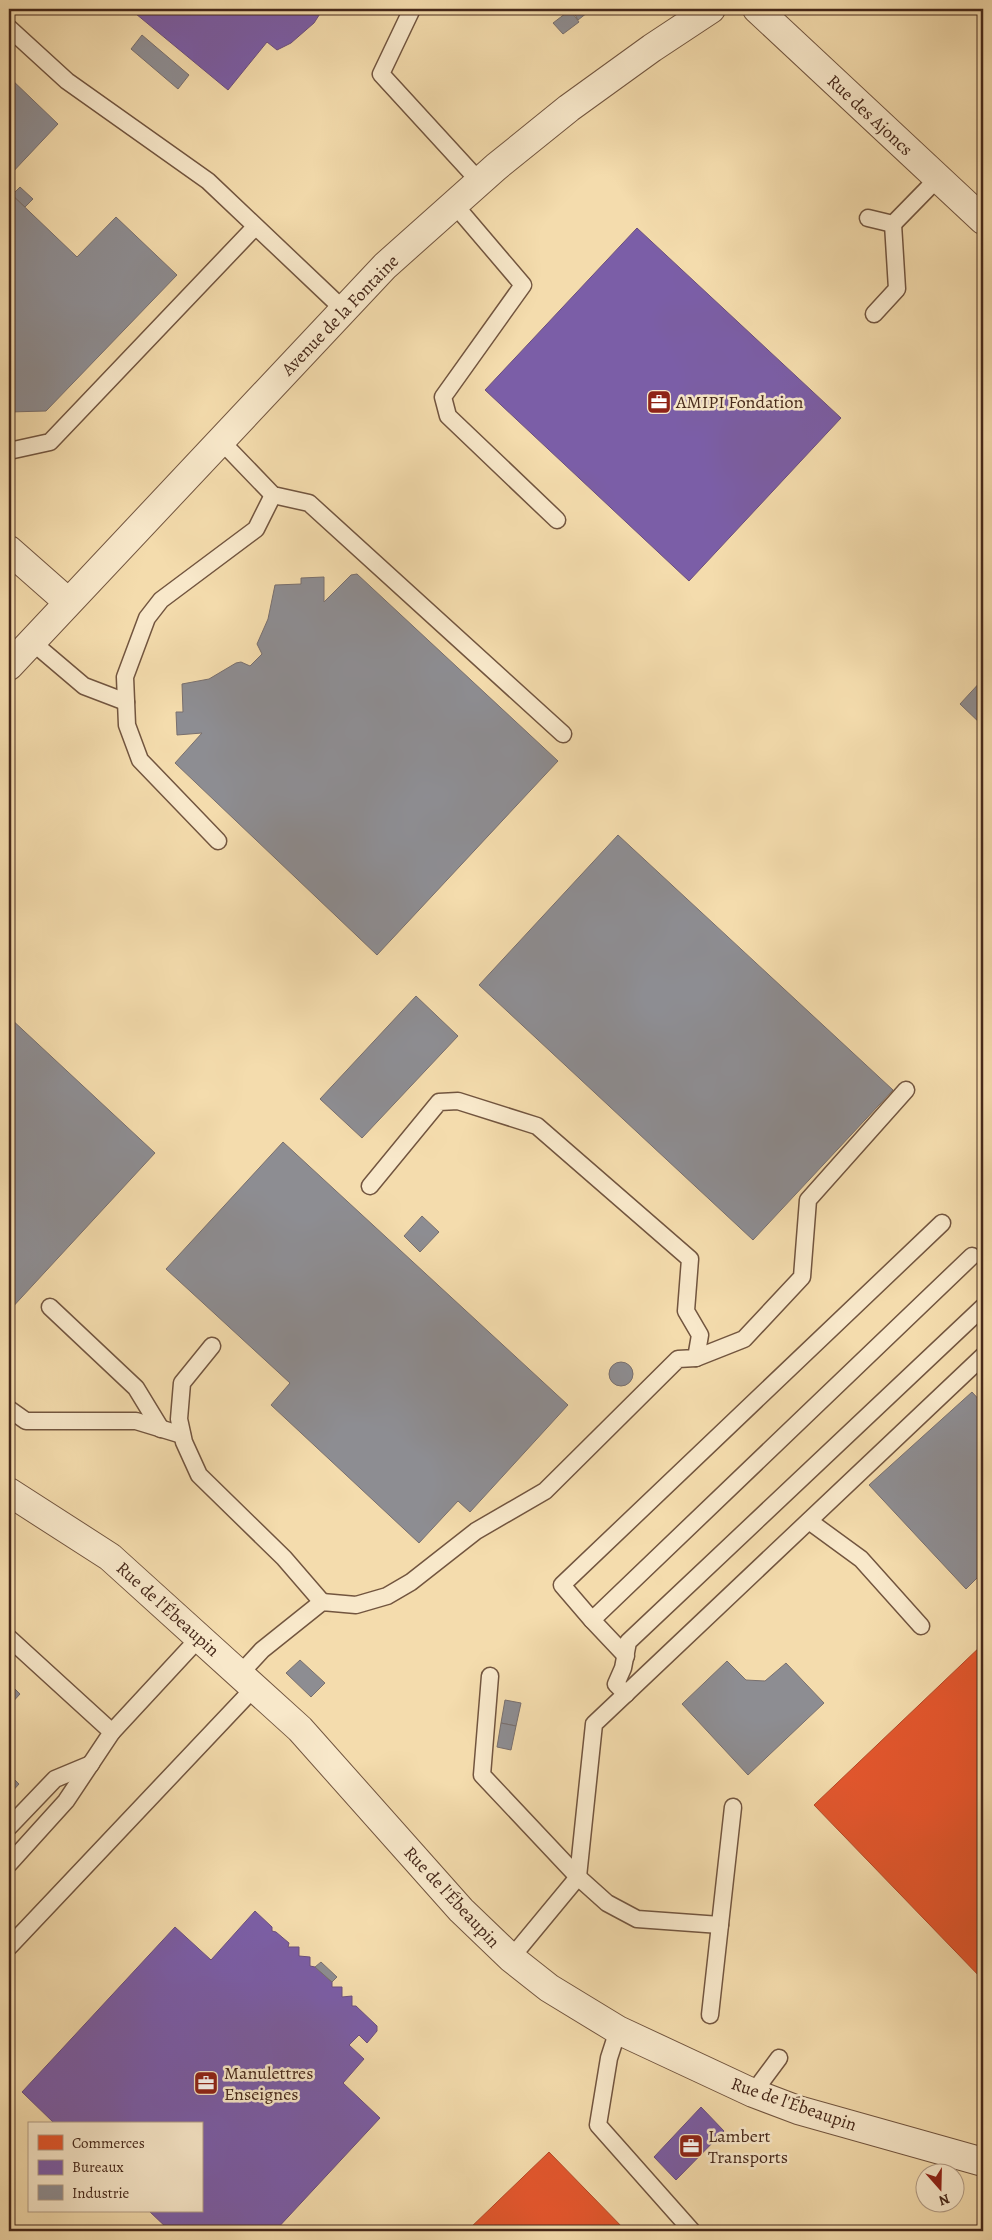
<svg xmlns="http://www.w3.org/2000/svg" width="992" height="2240" font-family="Alegreya,serif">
  <rect width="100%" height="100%" fill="#f4dcad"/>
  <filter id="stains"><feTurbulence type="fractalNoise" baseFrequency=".004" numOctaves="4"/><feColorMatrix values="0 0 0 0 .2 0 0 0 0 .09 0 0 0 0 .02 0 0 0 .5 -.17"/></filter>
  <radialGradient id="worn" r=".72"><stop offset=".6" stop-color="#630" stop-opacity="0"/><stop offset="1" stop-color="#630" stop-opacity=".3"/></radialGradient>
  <g fill="#e4572e" stroke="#b54928">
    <polygon points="983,1644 983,1980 814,1805"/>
    <polygon points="549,2152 626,2231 467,2231"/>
  </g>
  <g fill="#7b5ea7" stroke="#6b4e7d">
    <polygon points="130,9 323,9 314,23 291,43 277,50 267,42 228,90"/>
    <polygon points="637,228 841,418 689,581 485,390"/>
    <polygon points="255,1911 272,1927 272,1931 276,1932 289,1943 288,1947 299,1947 299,1956 310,1957 310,1966 315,1967 332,1982 332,1987 342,1987 342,1997 352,1996 352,2006 356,2006 377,2026 377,2031 367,2043 359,2035 349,2045 364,2059 343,2083 380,2118 275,2231 170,2231 149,2211 201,2211 201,2124 55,2124 22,2092 175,1927 211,1960"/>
    <polygon points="701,2107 724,2131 676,2180 654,2157"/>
  </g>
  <g fill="#8d8d92" stroke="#786f6e">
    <polygon points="572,9 592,9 578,20"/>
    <polygon points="570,10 579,22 563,34 553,23"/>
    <polygon points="142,35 189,75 178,89 131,49"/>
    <polygon points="9,77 58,124 9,176"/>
    <polygon points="20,187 33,199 25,207 12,195"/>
    <polygon points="9,192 77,257 116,217 177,275 46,411 9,412"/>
    <polygon points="357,574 558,761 377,955 175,763 202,733 177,735 176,712 183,712 182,684 209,679 236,663 241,662 250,666 262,654 257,644 268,619 275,585 301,584 301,578 324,577 324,602 351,575"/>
    <polygon points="983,679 983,726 960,704"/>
    <polygon points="618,835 893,1090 753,1240 479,985"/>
    <polygon points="416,996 458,1036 362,1138 320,1099"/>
    <polygon points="9,1017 155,1153 9,1311"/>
    <polygon points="283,1142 568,1405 470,1512 458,1501 419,1543 271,1405 290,1383 166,1269"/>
    <polygon points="422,1216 439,1232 420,1252 404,1236"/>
    <circle cx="621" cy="1374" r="12"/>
    <polygon points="972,1392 983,1404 983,1572 966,1589 869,1485"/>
    <polygon points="300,1660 325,1683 311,1697 286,1673"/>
    <polygon points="727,1661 746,1680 765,1681 786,1663 824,1703 748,1775 682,1704"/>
    <polygon points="9,1683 20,1694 9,1706"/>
    <polygon points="505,1700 521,1703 516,1726 501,1723"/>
    <polygon points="501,1723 516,1726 511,1750 497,1747"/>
    <polygon points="9,1774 19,1784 9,1795"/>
    <polygon points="321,1962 337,1977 332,1982 315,1967"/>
  </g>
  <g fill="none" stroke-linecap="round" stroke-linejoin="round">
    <defs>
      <g id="service">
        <polyline points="412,9 381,74 480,182"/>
        <polyline points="9,28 67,81 208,181 343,309"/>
        <polyline points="454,204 523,285 443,397 448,416 557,520"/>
        <polyline points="868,218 893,224 938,178"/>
        <polyline points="874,314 897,289 893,224"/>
        <polyline points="220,440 273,495 309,503 563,734"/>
        <polyline points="9,451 50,442 255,227"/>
        <polyline points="31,641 84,686 126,702"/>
        <polyline points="218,841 140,760 127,725 125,677 147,618 161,600 256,529 273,495"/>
        <polyline points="50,1307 136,1388 161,1429"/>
        <polyline points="212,1346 182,1383 179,1419 184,1442 199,1475 284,1558 322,1602"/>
        <polyline points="696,1358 744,1339 802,1277 808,1200 906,1090"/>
        <polyline points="9,1409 26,1421 136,1421 182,1435"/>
        <polyline points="809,1521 861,1559 921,1626"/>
        <polyline points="592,1620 562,1585 942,1223"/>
        <polyline points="9,1638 112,1732 66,1801 9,1864"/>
        <polyline points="626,1656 592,1620 972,1256"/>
        <polyline points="240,1674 262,1650 322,1602 356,1605 387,1596 411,1582 476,1531 545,1491 678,1359 696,1358 700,1335 686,1311 690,1259 537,1126 458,1101 439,1102 370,1186"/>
        <polyline points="490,1676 482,1775 578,1877 607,1903 637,1919 720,1925"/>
        <polyline points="626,1694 616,1684 623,1668 628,1642 983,1307"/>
        <polyline points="112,1732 200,1637"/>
        <polyline points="9,1827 55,1779 91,1764"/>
        <polyline points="9,1947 255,1687"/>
        <polyline points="511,1958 578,1877 594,1724 983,1356"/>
        <polyline points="710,2015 733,1807"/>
        <polyline points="618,2030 609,2058 598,2125 692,2231"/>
        <polyline points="753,2093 779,2058"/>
      </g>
      <g id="minor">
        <polyline points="757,9 983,220"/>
        <polyline points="9,550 68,602"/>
        <polyline points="9,1492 110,1557 300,1729 461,1910 511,1958 549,1988 618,2030 753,2093 798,2110 983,2162"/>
      </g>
      <polyline id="tertiary" points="9,666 385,266 496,167 569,108 652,48 711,9"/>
    </defs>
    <use href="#service" stroke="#72553f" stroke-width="19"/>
    <use href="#minor" stroke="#72553f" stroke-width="30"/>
    <use href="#tertiary" stroke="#72553f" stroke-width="30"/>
    <use href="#service" stroke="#f8e8ca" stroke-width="16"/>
    <use href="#minor" stroke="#f8e8ca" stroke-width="28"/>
    <use href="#tertiary" stroke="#f8e8ca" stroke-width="28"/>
  </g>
  <defs>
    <symbol id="office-square" viewBox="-11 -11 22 22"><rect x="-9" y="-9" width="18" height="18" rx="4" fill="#8f2418" stroke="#f8e8ca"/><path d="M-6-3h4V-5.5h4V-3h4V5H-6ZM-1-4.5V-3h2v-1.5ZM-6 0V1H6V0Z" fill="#fff"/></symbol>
  </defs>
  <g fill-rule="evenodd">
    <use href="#office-square" x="645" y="388" width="28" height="28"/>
    <use href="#office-square" x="192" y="2069" width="28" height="28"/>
    <use href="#office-square" x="677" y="2132" width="28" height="28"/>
  </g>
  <g text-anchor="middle" stroke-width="5" stroke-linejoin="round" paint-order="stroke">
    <g font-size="18" fill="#46281a" stroke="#f8e8ca">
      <text transform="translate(870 115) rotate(43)" y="6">Rue des Ajoncs</text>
      <text transform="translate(340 315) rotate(-46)" y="6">Avenue de la Fontaine</text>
      <text transform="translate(168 1609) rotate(42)" y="6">Rue de l'Ébeaupin</text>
      <text transform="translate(452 1897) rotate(47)" y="6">Rue de l'Ébeaupin</text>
      <text transform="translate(794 2104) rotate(19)" y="6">Rue de l'Ébeaupin</text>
    </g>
    <g font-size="18" fill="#46281a" stroke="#f8e8ca" text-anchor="start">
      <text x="676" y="408">AMIPI Fondation</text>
      <text x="224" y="2079">Manulettres<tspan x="224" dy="21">Enseignes</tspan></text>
      <text x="708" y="2142">Lambert<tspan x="708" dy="21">Transports</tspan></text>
    </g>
  </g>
  <rect width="992" height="2240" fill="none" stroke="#f4dcad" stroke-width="30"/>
  <rect x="10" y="10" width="972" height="2220" fill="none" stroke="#46281a" stroke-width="2.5"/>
  <rect x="15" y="15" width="962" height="2210" fill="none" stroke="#46281a"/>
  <rect x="28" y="2122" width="175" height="90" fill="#f8e8ca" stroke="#b19b84"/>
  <rect x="38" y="2135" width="25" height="15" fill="#e4572e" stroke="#b19b84"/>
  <text x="72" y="2148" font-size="15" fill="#46281a">Commerces</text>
  <rect x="38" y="2160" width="25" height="15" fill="#7b5ea7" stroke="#b19b84"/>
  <text x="72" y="2172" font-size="15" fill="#46281a">Bureaux</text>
  <rect x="38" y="2185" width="25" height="15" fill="#8d8d92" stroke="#b19b84"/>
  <text x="72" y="2198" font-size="15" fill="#46281a">Industrie</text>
  <g transform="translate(940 2188) rotate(160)"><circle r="24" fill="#f8e8ca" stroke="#b19b84"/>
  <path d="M0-4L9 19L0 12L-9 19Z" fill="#8f2418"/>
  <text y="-8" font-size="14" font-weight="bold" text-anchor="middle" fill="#46281a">N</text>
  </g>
  <rect width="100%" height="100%" filter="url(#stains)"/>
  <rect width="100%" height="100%" fill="url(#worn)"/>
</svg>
